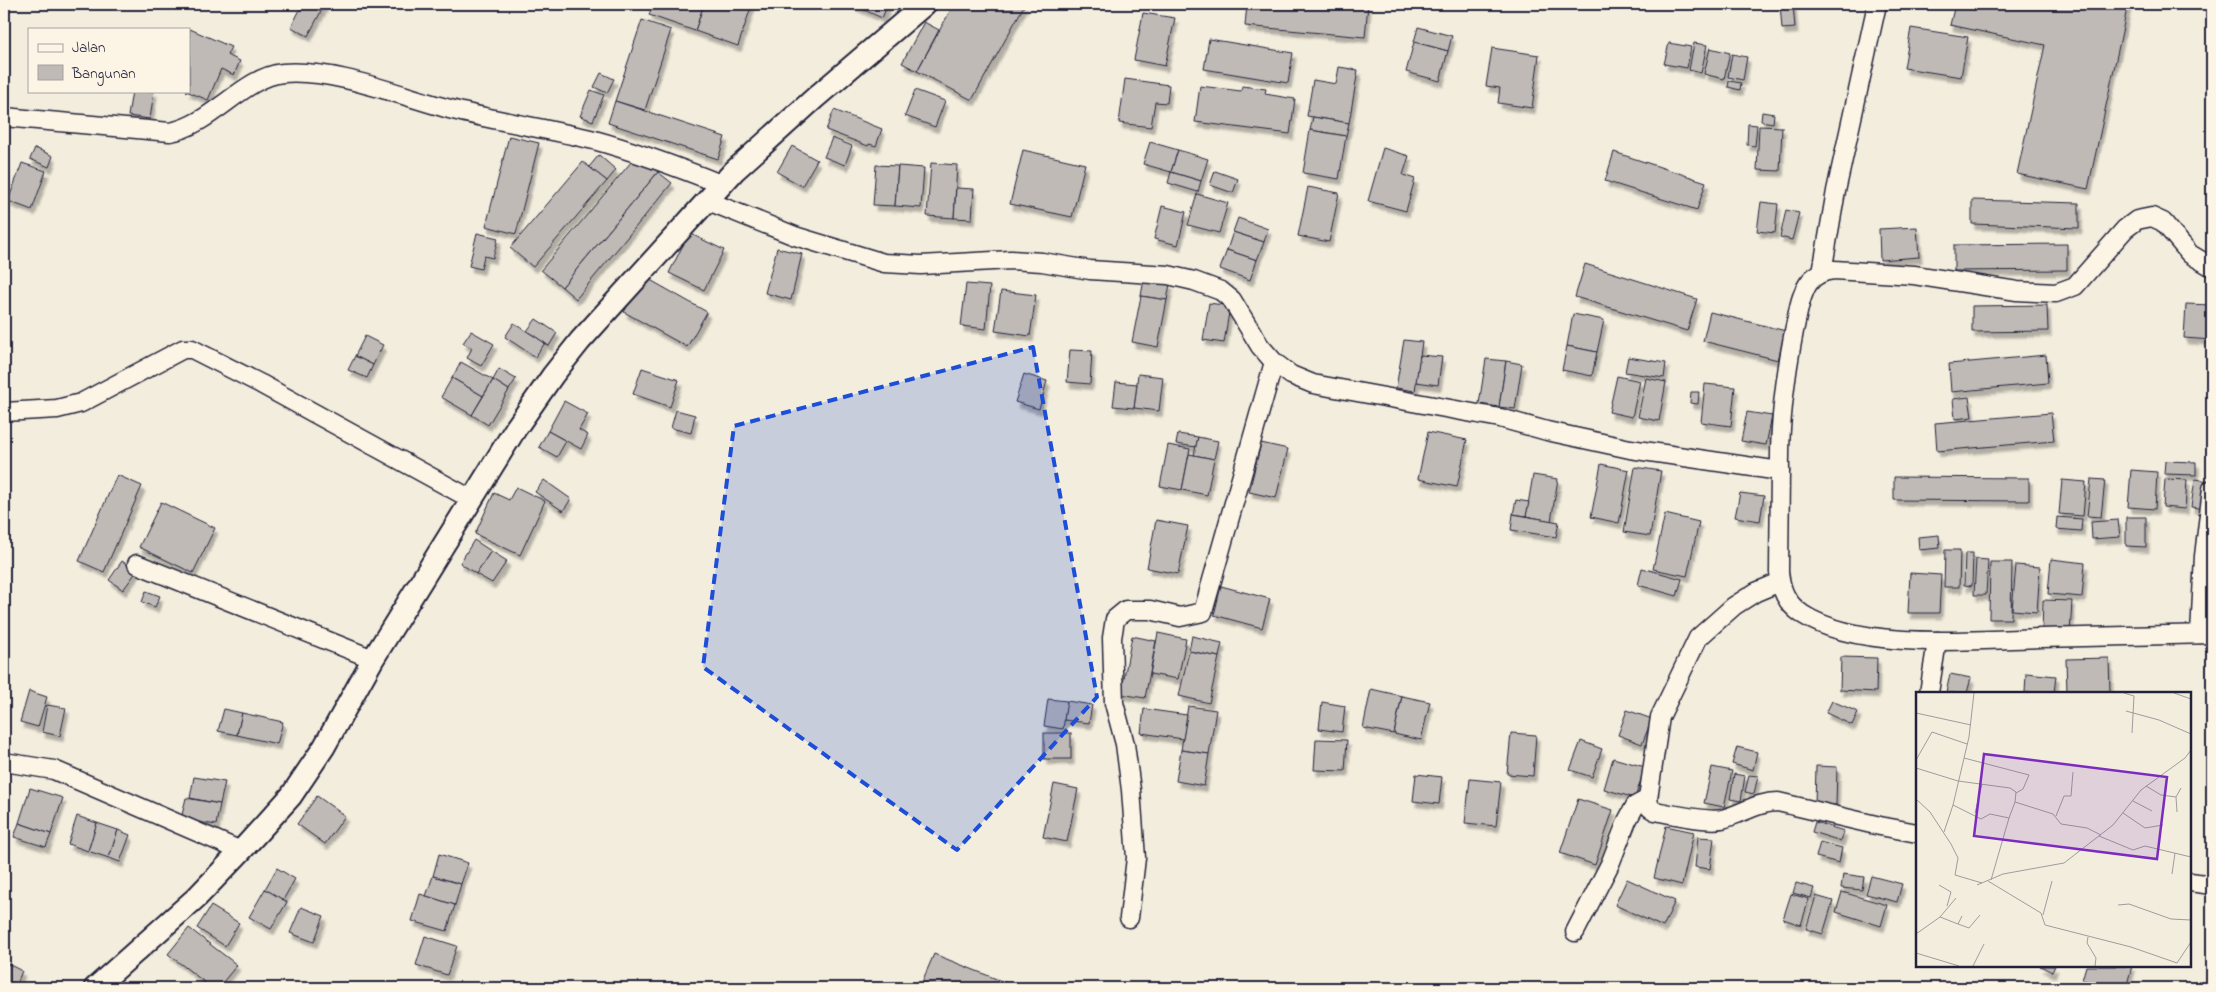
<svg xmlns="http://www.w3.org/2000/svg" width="2216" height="992" font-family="'Indie Flower',sans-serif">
  <defs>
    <filter id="shadow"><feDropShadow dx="3" dy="5.5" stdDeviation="1" flood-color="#0004"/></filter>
  </defs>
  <rect width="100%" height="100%" fill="#f3edde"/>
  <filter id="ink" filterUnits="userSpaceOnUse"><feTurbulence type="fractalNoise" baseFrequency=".02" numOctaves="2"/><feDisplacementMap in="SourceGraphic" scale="10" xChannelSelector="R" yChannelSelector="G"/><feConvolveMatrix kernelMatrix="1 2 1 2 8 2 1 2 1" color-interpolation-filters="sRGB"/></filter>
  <g filter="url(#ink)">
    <g fill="#bfbab6" stroke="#22223b" filter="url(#shadow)">
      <polygon points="303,4 325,4 308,36 291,27"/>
      <polygon points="653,4 704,4 695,31 649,15"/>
      <polygon points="704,4 752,4 738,46 695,31"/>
      <polygon points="851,4 888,4 882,18"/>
      <polygon points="954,4 969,4 978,8 980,4 1025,4 972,100 917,71"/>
      <polygon points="1247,4 1368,4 1365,37 1245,26"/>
      <polygon points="1780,4 1793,4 1795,28 1782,29"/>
      <polygon points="1955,4 2128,4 2088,189 2017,174 2045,45 1950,25"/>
      <polygon points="1143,13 1175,18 1165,66 1134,60"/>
      <polygon points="642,20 671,30 645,110 615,101"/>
      <polygon points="924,22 939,30 917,71 902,63"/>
      <polygon points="1418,27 1452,36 1448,51 1414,42"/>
      <polygon points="1911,28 1968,37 1961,77 1904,68"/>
      <polygon points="190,29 231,47 227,55 240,61 234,75 221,69 208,100 186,91 189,91 189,33"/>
      <polygon points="1209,39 1293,53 1288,83 1204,69"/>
      <polygon points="1414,42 1448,51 1440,81 1406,72"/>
      <polygon points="1669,43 1691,47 1687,68 1664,64"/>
      <polygon points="1694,43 1707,45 1701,73 1689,70"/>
      <polygon points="1492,48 1539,55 1532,108 1498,103 1500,88 1486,86"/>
      <polygon points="1710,48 1730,53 1724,79 1704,74"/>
      <polygon points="1732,54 1747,57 1743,80 1728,77"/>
      <polygon points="1339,67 1358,70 1349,123 1307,116 1313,80 1336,84"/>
      <polygon points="601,73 614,79 607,93 594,87"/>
      <polygon points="1125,79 1169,85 1167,103 1155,102 1151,127 1119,123"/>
      <polygon points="1729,81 1741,83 1740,90 1728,87"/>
      <polygon points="1200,86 1241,91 1242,86 1266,89 1265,94 1295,99 1290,134 1195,122"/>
      <polygon points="591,90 604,95 593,121 580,116"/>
      <polygon points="915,90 945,101 935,127 905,116"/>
      <polygon points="132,91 154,91 150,119 128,116"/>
      <polygon points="615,101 725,137 718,159 608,123"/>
      <polygon points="834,110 882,129 876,146 869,144 868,146 826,130"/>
      <polygon points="1762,112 1774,114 1773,123 1761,121"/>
      <polygon points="1313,117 1349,123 1346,136 1310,130"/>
      <polygon points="1748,124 1757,125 1755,146 1747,145"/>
      <polygon points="1759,126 1782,127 1780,171 1757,170"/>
      <polygon points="1310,130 1346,136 1339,179 1303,173"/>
      <polygon points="509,136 539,143 516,234 486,226"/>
      <polygon points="832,138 852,146 845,165 824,157"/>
      <polygon points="1150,142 1178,150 1171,172 1143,164"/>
      <polygon points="792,146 817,160 802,186 777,172"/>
      <polygon points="35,148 53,156 49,167 30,159"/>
      <polygon points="1383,148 1409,156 1403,175 1415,179 1406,211 1368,201"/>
      <polygon points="1023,150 1085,164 1072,217 1010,204"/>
      <polygon points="1178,150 1208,159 1201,181 1171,172"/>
      <polygon points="1614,152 1706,182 1697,210 1605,181"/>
      <polygon points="599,155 616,170 607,181 589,167"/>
      <polygon points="637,155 658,172 562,287 541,270"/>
      <polygon points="583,162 607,181 533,267 510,248"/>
      <polygon points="22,163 46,171 32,210 8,201"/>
      <polygon points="931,163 957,165 954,218 927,216"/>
      <polygon points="876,165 898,166 895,206 873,205"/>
      <polygon points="898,166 924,168 921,208 895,206"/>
      <polygon points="1215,171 1238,179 1233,193 1210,185"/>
      <polygon points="658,172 672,183 576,299 562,287"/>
      <polygon points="1171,172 1201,181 1198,192 1168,183"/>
      <polygon points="1308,187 1339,193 1329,242 1298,236"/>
      <polygon points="956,188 974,189 972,219 954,218"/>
      <polygon points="1197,194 1228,203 1219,233 1188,225"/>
      <polygon points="1972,200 2079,203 2079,228 1972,224"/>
      <polygon points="1761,202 1778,204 1775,233 1757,231"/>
      <polygon points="1162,206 1186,212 1178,245 1154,239"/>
      <polygon points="1786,210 1799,213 1792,240 1780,237"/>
      <polygon points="1238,218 1268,229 1264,242 1233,232"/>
      <polygon points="1917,227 1919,257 1880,260 1879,229"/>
      <polygon points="1233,232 1264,242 1257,260 1227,250"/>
      <polygon points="477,233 498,238 493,258 484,256 481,269 469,266"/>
      <polygon points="689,233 724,250 704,290 669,273"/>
      <polygon points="2067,244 2067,270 1954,271 1954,245"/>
      <polygon points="777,248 802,254 791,300 765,293"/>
      <polygon points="1227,250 1257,260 1250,280 1220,269"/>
      <polygon points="1585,264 1697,299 1687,331 1575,297"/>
      <polygon points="645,277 707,312 687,347 624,312"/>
      <polygon points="1144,279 1170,284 1167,300 1141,296"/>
      <polygon points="966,284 990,286 986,329 961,326"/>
      <polygon points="1001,291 1036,295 1030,336 995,331"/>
      <polygon points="1141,296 1167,300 1158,347 1132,342"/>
      <polygon points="1209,303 1230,306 1224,343 1203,340"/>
      <polygon points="2186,304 2212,305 2212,340 2184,338"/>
      <polygon points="2047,305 2048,331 1972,332 1972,306"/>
      <polygon points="1710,312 1786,331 1778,360 1703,341"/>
      <polygon points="1573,314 1604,320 1597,352 1567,346"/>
      <polygon points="536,319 557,333 549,346 527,331"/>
      <polygon points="514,323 545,343 535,357 505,337"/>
      <polygon points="471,331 494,344 481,366 467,358 472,348 463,343"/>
      <polygon points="365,336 383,345 373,365 355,356"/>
      <polygon points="1404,340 1422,342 1415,391 1396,388"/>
      <polygon points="1567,346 1597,352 1592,376 1562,370"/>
      <polygon points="1070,350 1092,351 1090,384 1067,382"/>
      <polygon points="1420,355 1442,357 1438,385 1416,382"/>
      <polygon points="2046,355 2048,383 1951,392 1949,364"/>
      <polygon points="355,356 373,365 367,378 348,370"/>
      <polygon points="1628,357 1666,363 1664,378 1625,372"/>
      <polygon points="1486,359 1506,361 1499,407 1479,404"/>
      <polygon points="1506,361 1522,364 1515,409 1499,407"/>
      <polygon points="461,362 493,380 483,396 452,378"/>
      <polygon points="642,368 679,380 670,407 633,394"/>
      <polygon points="499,369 516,379 509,390 493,380"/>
      <polygon points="1024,374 1047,381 1039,409 1015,402"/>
      <polygon points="1138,374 1163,377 1159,411 1134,408"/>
      <polygon points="1617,376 1640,381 1632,417 1609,412"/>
      <polygon points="452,378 483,396 472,415 441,397"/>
      <polygon points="1646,378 1666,382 1659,421 1638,417"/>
      <polygon points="493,380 509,390 488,425 472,415"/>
      <polygon points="1116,382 1137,384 1134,408 1113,406"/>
      <polygon points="1705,384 1735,387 1731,426 1701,422"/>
      <polygon points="1691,392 1699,392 1698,404 1690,403"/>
      <polygon points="1969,397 1972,417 1955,419 1953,399"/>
      <polygon points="564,401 588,414 579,430 588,435 581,449 548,431"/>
      <polygon points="676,410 695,415 691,433 671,428"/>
      <polygon points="1747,412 1772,416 1766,445 1741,441"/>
      <polygon points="2051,413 2054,441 1937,451 1935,423"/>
      <polygon points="548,431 566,441 557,457 539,447"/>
      <polygon points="1428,432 1467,440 1457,487 1418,479"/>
      <polygon points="1178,434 1198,437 1196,447 1176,444"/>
      <polygon points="1198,437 1218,441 1214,459 1194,455"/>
      <polygon points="1261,443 1288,449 1276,498 1249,492"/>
      <polygon points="1168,445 1190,449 1182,490 1160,486"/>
      <polygon points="1189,454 1214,459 1207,495 1182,490"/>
      <polygon points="2165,461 2196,462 2196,475 2164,474"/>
      <polygon points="1601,464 1629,470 1619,523 1591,517"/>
      <polygon points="1635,467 1661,471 1650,536 1624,532"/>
      <polygon points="2131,470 2157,472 2155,509 2128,507"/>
      <polygon points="117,475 142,486 104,572 79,561"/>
      <polygon points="1533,475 1558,479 1551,521 1526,516"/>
      <polygon points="1894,477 2029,478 2029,501 1894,500"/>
      <polygon points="2091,479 2105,480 2101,517 2087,516"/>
      <polygon points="2165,479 2187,480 2185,509 2163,507"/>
      <polygon points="2195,479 2209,481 2206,509 2191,507"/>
      <polygon points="544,480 571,499 563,511 535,492"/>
      <polygon points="2062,480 2086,482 2083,516 2059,514"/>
      <polygon points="516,487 545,501 520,555 475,534 494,493 509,500"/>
      <polygon points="1740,493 1764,496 1760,521 1735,517"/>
      <polygon points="1516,500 1529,502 1526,516 1513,514"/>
      <polygon points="161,502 215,528 193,573 139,547"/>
      <polygon points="1513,514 1559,522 1556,537 1511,530"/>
      <polygon points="1665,514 1699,522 1687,576 1653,569"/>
      <polygon points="2057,517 2082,519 2081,531 2056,529"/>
      <polygon points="2126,517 2146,517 2146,547 2126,546"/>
      <polygon points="1156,520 1188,526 1178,574 1147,568"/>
      <polygon points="2118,520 2120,537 2092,539 2091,522"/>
      <polygon points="1939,535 1940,548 1919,550 1918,537"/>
      <polygon points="474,540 491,551 476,574 460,563"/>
      <polygon points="1945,550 1960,550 1959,587 1944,587"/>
      <polygon points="491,551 507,561 492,583 476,574"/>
      <polygon points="1965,553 1973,553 1972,586 1964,585"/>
      <polygon points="1976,559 1988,560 1986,595 1974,595"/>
      <polygon points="2051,559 2085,563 2082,597 2048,594"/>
      <polygon points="122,561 137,571 123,590 109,580"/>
      <polygon points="1990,562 2012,562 2011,619 1989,619"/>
      <polygon points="2016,565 2040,567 2037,612 2012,610"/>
      <polygon points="1642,568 1682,579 1677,596 1638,585"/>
      <polygon points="1910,573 1941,575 1939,613 1908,613"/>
      <polygon points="1221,586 1270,599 1262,628 1214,615"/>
      <polygon points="146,591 160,596 155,607 142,602"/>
      <polygon points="2043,600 2072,601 2070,633 2042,632"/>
      <polygon points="1158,633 1186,639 1178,679 1150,674"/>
      <polygon points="1132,636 1156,641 1145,698 1121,694"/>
      <polygon points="1192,636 1222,643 1219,657 1189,651"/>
      <polygon points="1189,651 1219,657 1209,703 1179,696"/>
      <polygon points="1841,657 1877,658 1876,692 1840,690"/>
      <polygon points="2109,658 2110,693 2067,693 2066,659"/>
      <polygon points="2026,673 2056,676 2054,693 2025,693"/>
      <polygon points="1950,674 1971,678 1967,693 1946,693"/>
      <polygon points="1371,689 1402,696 1394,734 1363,728"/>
      <polygon points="29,691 47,697 38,727 20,722"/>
      <polygon points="1402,696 1430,702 1421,740 1394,734"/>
      <polygon points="1048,699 1067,701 1063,729 1044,726"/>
      <polygon points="1067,701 1092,705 1089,723 1064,720"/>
      <polygon points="1832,701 1858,712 1852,725 1826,713"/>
      <polygon points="1322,702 1345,706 1342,732 1319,729"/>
      <polygon points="47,705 66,708 60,736 42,732"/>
      <polygon points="1188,706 1216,710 1209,754 1181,750"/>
      <polygon points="224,709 242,713 237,735 218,731"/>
      <polygon points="1144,709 1187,715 1183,739 1141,733"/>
      <polygon points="1627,710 1652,719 1642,744 1618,735"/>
      <polygon points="242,713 283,722 277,744 237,735"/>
      <rect x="1044" y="733" width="27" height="26"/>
      <polygon points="1511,733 1536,735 1533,776 1507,774"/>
      <polygon points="1316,739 1347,740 1345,771 1314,770"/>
      <polygon points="1581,741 1602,749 1592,777 1570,770"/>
      <polygon points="1737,747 1757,752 1753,770 1732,764"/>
      <polygon points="1181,750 1209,754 1204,786 1176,781"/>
      <polygon points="1613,758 1645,767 1635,798 1604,789"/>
      <polygon points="1816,766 1837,767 1836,805 1815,805"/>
      <polygon points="1712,767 1732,771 1724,807 1704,803"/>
      <polygon points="1416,774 1442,777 1439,804 1413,801"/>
      <polygon points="1734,774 1745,776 1741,801 1730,799"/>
      <polygon points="1749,775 1758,776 1754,794 1745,792"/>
      <polygon points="194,777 225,782 220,804 190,798"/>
      <polygon points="1470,779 1501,782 1496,826 1465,823"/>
      <polygon points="1054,784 1078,789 1067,842 1043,837"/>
      <polygon points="30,788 63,798 51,834 19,823"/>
      <polygon points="317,796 345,816 325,844 297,824"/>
      <polygon points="186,798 220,804 216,825 181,819"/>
      <polygon points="1578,799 1613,810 1595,865 1560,853"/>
      <polygon points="77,816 97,823 88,851 68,844"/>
      <polygon points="1815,822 1844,831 1841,841 1812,832"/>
      <polygon points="19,823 51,834 46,847 14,837"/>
      <polygon points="97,823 118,830 109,858 88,851"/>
      <polygon points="1666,826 1694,832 1682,885 1654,878"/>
      <polygon points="118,830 130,835 120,862 109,858"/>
      <polygon points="1698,837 1714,838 1710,869 1695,867"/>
      <polygon points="1820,842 1842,848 1839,863 1816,857"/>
      <polygon points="439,854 468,863 461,884 433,876"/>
      <polygon points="277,868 295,879 283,900 265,889"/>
      <polygon points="1843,874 1864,877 1862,890 1841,888"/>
      <polygon points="433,876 461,884 455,905 426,896"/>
      <polygon points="1871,876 1902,884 1897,902 1866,894"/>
      <polygon points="1627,879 1675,901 1663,927 1615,905"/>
      <polygon points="1796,883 1814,888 1811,898 1793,893"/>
      <polygon points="265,889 287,902 271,929 249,917"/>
      <polygon points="1842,892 1887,905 1881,926 1836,912"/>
      <polygon points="420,894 455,905 447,931 412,921"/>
      <polygon points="1791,894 1809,899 1801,925 1783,919"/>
      <polygon points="1816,896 1833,901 1823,934 1806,929"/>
      <polygon points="211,906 239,923 225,946 197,928"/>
      <polygon points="301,907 324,916 314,942 290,933"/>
      <polygon points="189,928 237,965 218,988 212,988 168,954"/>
      <polygon points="425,936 457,946 447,975 416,965"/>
      <polygon points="934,954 1019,988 938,988 922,982"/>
      <polygon points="4,962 22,971 15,988 4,988"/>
      <polygon points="2040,966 2055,966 2052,972"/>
      <polygon points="2086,966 2132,966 2126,988 2114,988 2082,980"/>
      <polygon points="1682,981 1697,984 1696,988 1664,988 1664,984 1680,988"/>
    </g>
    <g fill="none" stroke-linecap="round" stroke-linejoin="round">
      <defs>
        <g id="minor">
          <path d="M4,117L170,132C212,125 243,77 283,73C335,69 395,94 446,108C494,121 545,128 594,140C638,152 680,168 723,185"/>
          <path d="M708,201L795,236L884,263L921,265L1011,260L1042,262L1090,270L1168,275L1194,281L1221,291L1232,300L1260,346L1274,362L1291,375L1313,384L1500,418L1547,431L1630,449L1780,471L1779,572C1781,590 1786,603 1802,614C1859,651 1974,640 2041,638C2098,637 2155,635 2212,634"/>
          <polyline points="1822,272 1836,191 1877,4"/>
          <polyline points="4,412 57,409 81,403 183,349 192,349 261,384 471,499"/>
          <path d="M1780,471C1779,423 1785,378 1794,331C1798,315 1799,298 1808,284C1814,275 1823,271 1834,270L1914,275L2017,291L2056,293L2075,286L2125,229L2137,220L2152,217L2163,222L2190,254L2212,267"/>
          <polyline points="137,564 373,659"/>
          <path d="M1780,582L1756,592L1734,606L1698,638L1660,717L1648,799L1650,808L1655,811C1671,814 1707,822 1722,819C1742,814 1757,802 1778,802L1880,826L1917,833"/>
          <polyline points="2200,634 2204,556 2212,489"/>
          <polyline points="1929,693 1937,641"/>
          <polyline points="4,762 54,770 241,851"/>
          <polyline points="2190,882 2212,885"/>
          <polyline points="1129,918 1136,858 1131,790 1125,744 1114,703 1112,638 1115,619 1126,610 1150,610 1180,617 1203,612 1274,362"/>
          <polyline points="1575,932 1610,864 1627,821 1635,806 1648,799"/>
        </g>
        <polyline id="tertiary" points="95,988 197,897 241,851 291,796 324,747 373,659 516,428 553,375 580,341 734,171 816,97 925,4"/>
      </defs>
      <use href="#minor" stroke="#22223b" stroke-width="21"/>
      <use href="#tertiary" stroke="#22223b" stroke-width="25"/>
      <use href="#minor" stroke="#fcf5e5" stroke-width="18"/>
      <use href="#tertiary" stroke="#fcf5e5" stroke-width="21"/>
    </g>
  </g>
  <path fill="#1d4ed8" fill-opacity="0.2" stroke="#1d4ed8" stroke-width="4" stroke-dasharray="10 6" stroke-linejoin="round" d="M1033,347L1097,697L957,850L703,667L734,426Z"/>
  <g transform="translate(1916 692)">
    <rect width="275" height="275" fill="#f3edde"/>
    <path fill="none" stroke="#9f9c9d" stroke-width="1" d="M58,1L53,45L37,113L65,127L74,122L93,126L99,110M208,1L218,4L216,41M258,1L275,7M210,19L243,28L275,42M0,21L55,33M48,66L113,83L107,97L100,101M0,68L16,40L51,52M0,76L42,89L94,96L100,100L99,110L137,122L145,132L171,136L185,143M230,94L245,103L260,105M0,107L14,120L35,152L42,166L39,183L66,191M217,109L236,119M261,120L260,105L265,96M59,121L66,92M207,121L229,136L247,133M140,124L148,104H155L157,80M28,140L37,113M183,144L217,158L229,154L275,165M256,182L259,161M75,188L93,126M72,189L125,221L129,233L215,255L261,271L275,250M23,193L35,200L31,214M61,193L87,182L148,171L197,133L225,98L269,66L275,58M202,213L213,212L255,227L275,228M127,223L136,189M24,225L42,232L46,224M42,232L53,236L64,223M0,242L24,225L40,206M172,245L171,251L180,266L179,274M0,261L43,274M57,274L68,252"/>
    <path fill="#7b2cbf" fill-opacity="0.15" stroke="#7b2cbf" stroke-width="2.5" d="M68,62L251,85L241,167L58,144Z"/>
    <rect width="275" height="275" fill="none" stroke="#22223b" stroke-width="2.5"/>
  </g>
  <rect width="2216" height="992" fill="none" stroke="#fcf5e5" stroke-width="20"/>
  <rect x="10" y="10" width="2196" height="972" fill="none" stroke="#22223b" stroke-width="2" filter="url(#ink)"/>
  <rect x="28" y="28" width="162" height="65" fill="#fcf5e5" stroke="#a5a1a1"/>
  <rect x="38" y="44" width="25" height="8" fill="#fcf5e5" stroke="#a5a1a1"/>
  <text x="72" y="52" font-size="15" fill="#22223b">Jalan</text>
  <rect x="38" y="65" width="25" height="15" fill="#bfbab6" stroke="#a5a1a1"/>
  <text x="72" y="78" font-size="15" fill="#22223b">Bangunan</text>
</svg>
